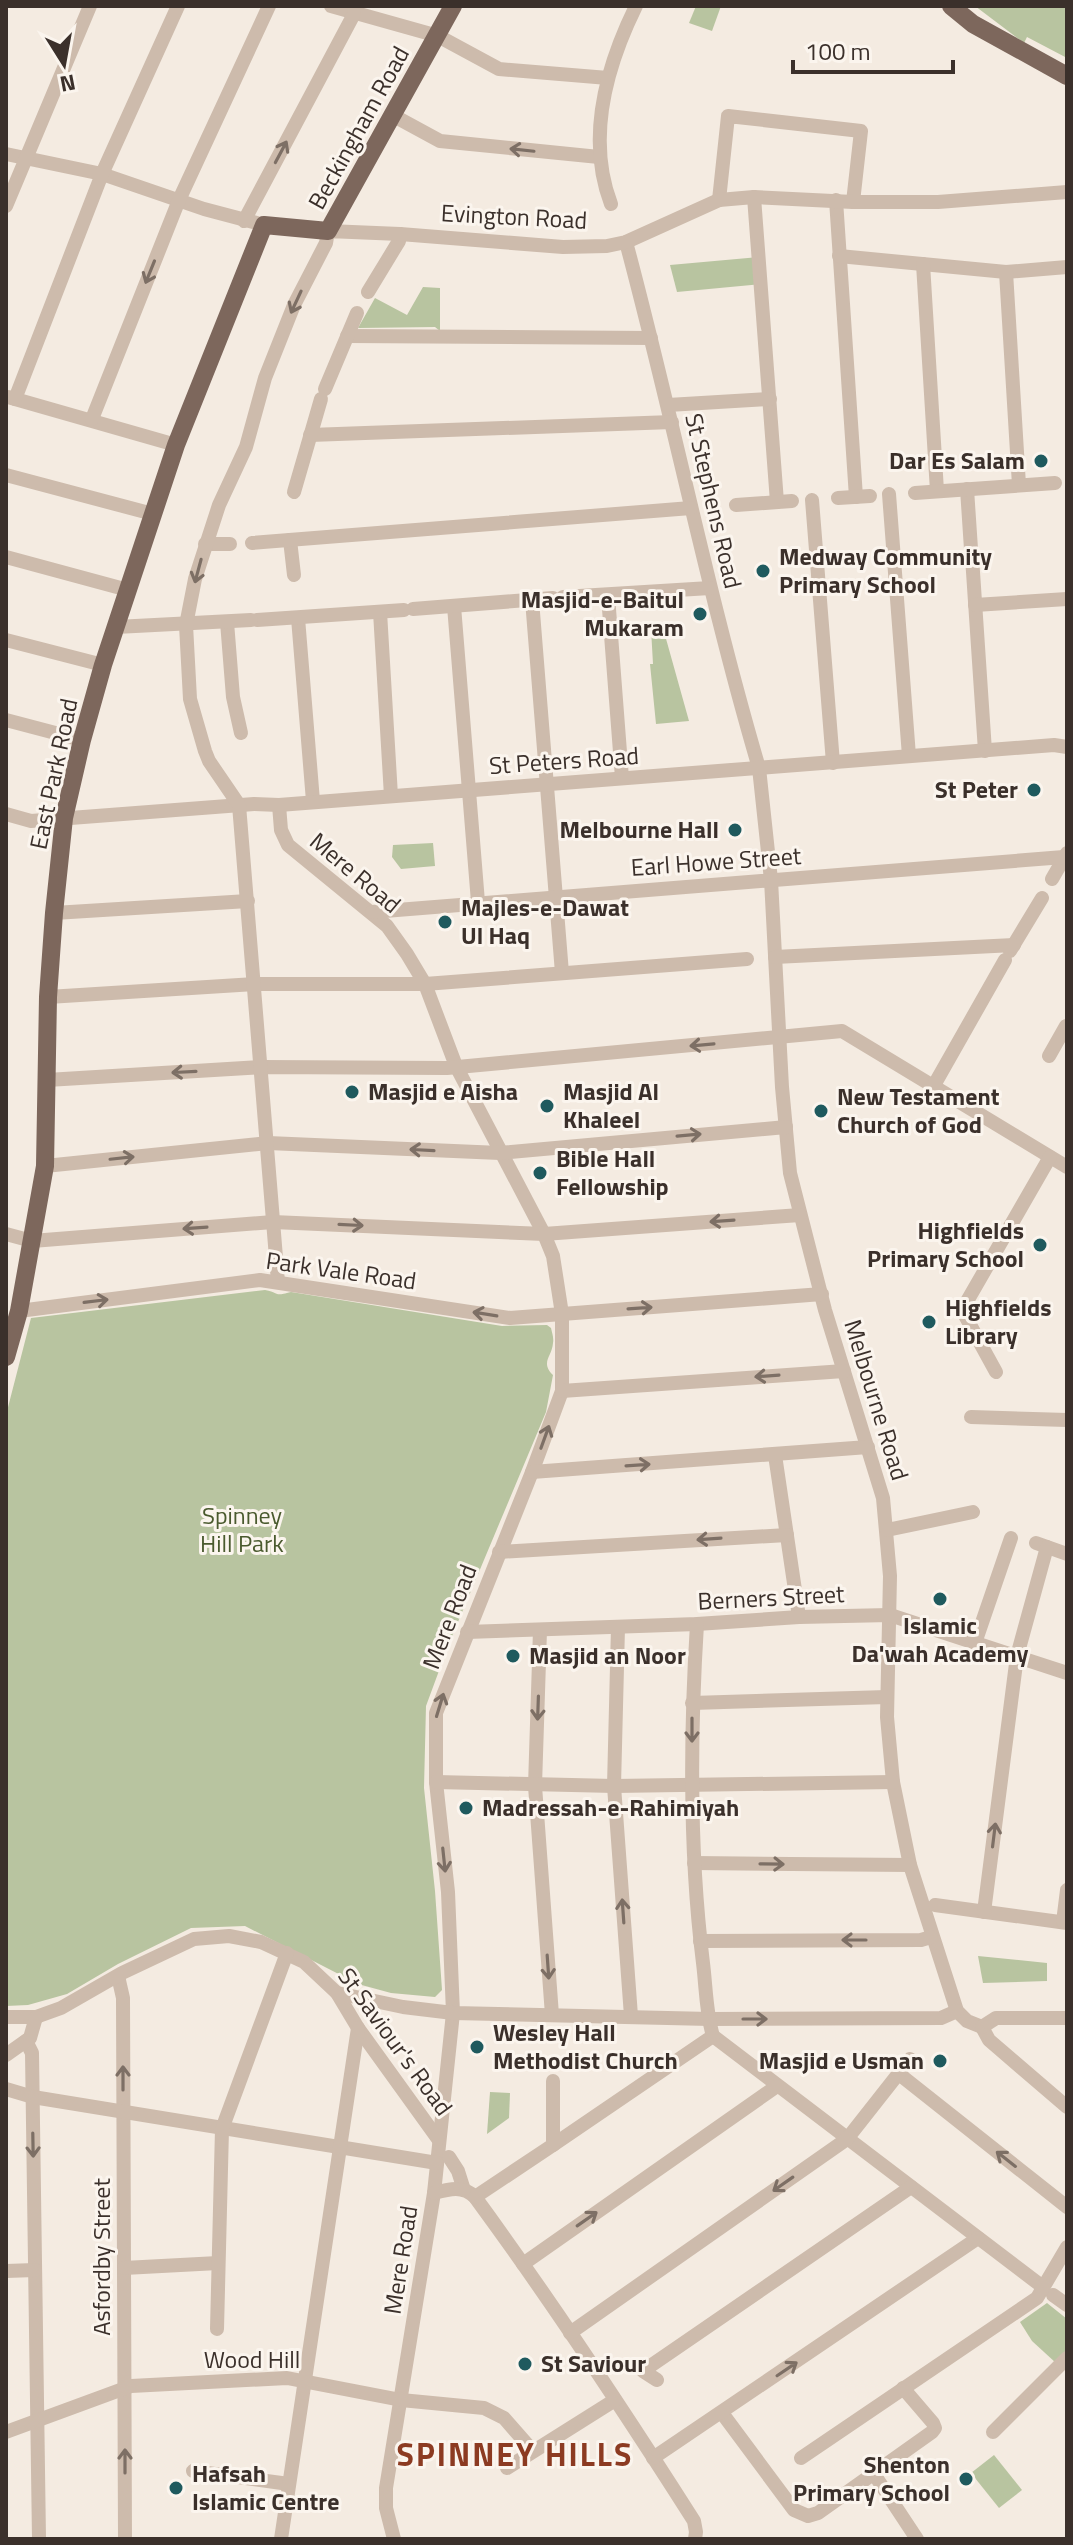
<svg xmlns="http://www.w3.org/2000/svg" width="1073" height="2545" font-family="'Titillium Web',sans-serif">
  <rect width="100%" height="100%" fill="#f4ebe1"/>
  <g fill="#b8c4a0">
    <polygon points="696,6 721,6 712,31 689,23"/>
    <polygon points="975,6 1067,6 1067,58 1027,37 1024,43"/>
    <polygon points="759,257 762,284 677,292 670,265"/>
    <polygon points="423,287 440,288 440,331 435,327 358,328 375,298 407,315"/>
    <polygon points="663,628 689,721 656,724 650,664 653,664 651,629"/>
    <polygon points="433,843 435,866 401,869 392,857 393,845"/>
    <path d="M265,1290C281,1293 273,1297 291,1292L502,1326L547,1325L551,1328C552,1333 554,1338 553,1343C552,1357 540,1362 553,1375L546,1412L450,1641L426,1706L424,1788L435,1891L442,1990L435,1997L391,1993L358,1984L245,1926L191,1928L118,1964L67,1994L28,2005L6,2006V1415L31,1318Z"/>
    <polygon points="978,1956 1047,1963 1047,1981 983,1983"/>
    <polygon points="490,2092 510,2093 509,2118 487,2134"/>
    <polygon points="1047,2303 1067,2319 1067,2350 1056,2363 1032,2341 1020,2322"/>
    <polygon points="994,2455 1022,2490 999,2508 971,2473"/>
  </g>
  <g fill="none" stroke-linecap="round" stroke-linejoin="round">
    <g stroke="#cdbbac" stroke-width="14">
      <polyline points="331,6 438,36 499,69 608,78"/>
      <polyline points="394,116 440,141 599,157"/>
      <polyline points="6,154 102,174 204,209 264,225"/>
      <polyline points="754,197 777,502"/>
      <polyline points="719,200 728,116 861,131 853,202"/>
      <polyline points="836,200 856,497"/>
      <path d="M611,204C586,138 606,67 636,6"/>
      <polyline points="6,206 90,6"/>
      <polyline points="244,221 354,14"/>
      <path d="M626,242C673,417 708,595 759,768"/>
      <polyline points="839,256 1006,272 1067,267"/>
      <polyline points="923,264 937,491"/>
      <polyline points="1006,272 1019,485"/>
      <polyline points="368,292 399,241 400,234"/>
      <polyline points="347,336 651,338"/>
      <polyline points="325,389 357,313"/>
      <polyline points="8,397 176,445"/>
      <polyline points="15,399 102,174 178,6"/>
      <polyline points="668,405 770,399"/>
      <polyline points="92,419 179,200 269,6"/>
      <polyline points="310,435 672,422"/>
      <polyline points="6,475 153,514"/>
      <polyline points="967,489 971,549"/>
      <polyline points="294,492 321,399"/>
      <polyline points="915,493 1055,483"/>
      <polyline points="889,494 909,756"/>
      <polyline points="838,498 870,496"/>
      <polyline points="812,500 833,763"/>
      <polyline points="736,505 792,501"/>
      <polyline points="290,540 294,575"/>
      <polyline points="252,543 691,508"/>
      <polyline points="205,544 230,544"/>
      <polyline points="6,557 128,590"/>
      <polyline points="972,557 985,751"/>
      <polyline points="608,596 622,778"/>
      <polyline points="563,597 710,588"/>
      <polyline points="532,600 562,973"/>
      <polyline points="975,605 1067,599"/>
      <polyline points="454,606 478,902"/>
      <polyline points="413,609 553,598"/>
      <polyline points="380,612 391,796"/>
      <polyline points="298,618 313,801"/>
      <polyline points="257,620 404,610"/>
      <polyline points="227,622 233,697 241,733"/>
      <polyline points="116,627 251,620"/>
      <polyline points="6,640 103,665"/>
      <polyline points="6,720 82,740"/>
      <polyline points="759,768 771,880 782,1087 790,1173 825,1310 883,1498 890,1576 887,1717 893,1782 910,1865 957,2011 967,2021 982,2027"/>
      <polyline points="279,805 281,830 288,845 387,926 407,954 425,984 456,1066 544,1234 553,1256 562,1314 562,1391 532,1472 436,1713 436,1782 448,1892 453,2013 434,2193 386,2488 386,2508 394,2539"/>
      <polyline points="6,814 31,821 254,804 279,805 1054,745 1067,747"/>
      <polyline points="1052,879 1067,853"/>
      <polyline points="372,912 1064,857"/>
      <polyline points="54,913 248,901"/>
      <polyline points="1010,951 1042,898"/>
      <polyline points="775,957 1014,945"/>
      <polyline points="48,997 255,984 425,984 747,959"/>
      <polyline points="1049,1056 1066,1026"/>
      <polyline points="47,1080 262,1067 447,1068 842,1031 1067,1167"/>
      <polyline points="933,1087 1005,960"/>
      <polyline points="45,1166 268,1143 500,1153 786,1127"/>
      <polyline points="6,1234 32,1241 273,1222 544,1234 800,1215"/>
      <polyline points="278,1282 239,805 209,761 205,751 190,699 186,625 195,579 219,505 246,447 265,378 294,305 326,243 328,231 400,234 563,247 607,246 626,242 719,200 754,197 853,202 938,202 1067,192"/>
      <polyline points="19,1311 260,1280 510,1318 822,1294"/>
      <polyline points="996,1372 962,1310 1050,1157"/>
      <polyline points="562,1391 844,1371"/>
      <polyline points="971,1417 1067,1420"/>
      <polyline points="775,1455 799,1617"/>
      <polyline points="532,1472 868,1447"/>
      <polyline points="887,1530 973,1512"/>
      <polyline points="1036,1543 1067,1554"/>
      <polyline points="499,1552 787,1535"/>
      <polyline points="618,1627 614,1786 631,2016"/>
      <polyline points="540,1630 535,1786 552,2015"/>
      <polyline points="467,1632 697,1624 799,1617 890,1615 1067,1673"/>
      <polyline points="975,1643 1011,1538"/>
      <polyline points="692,1703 887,1697"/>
      <polyline points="436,1782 614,1786 893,1782"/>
      <polyline points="694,1863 910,1865"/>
      <polyline points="935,1905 1067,1923"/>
      <polyline points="984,1912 1017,1656 1047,1547"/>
      <polyline points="1063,1922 1067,1890"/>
      <polyline points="700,1941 921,1940 931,1937"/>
      <polyline points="118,1976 123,1998 125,2539"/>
      <polyline points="337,1993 403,2007 453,2013 710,2019 941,2018 957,2011"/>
      <polyline points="6,2017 36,2017 61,2008 122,1973 194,1939 229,1936 261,1942 304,1962 337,1993 358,2028 438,2139"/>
      <polyline points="982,2027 989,2040 1067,2107"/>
      <polyline points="982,2027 996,2018 1067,2018"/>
      <polyline points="713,2036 1043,2287"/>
      <polyline points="26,2041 32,2053 39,2539"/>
      <polyline points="6,2055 30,2038 36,2017"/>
      <polyline points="899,2074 1067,2207"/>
      <polyline points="6,2089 33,2097 437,2163"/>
      <path d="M553,2145L713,2036C706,2013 706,1987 703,1963C689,1851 690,1736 697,1624"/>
      <polyline points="449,2157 458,2171 464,2190"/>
      <path d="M434,2193C449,2189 463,2185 475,2197C552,2302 624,2411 694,2521L696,2532L695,2539"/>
      <polyline points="475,2197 553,2145 553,2081"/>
      <polyline points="523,2264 777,2086"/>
      <polyline points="124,2268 218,2263"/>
      <polyline points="6,2271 35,2270"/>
      <polyline points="1053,2295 1067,2305"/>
      <polyline points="217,2329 222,2129 287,1953"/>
      <polyline points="570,2333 847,2139 910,2059"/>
      <polyline points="657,2380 643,2371 911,2187"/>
      <polyline points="722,2413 794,2510 808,2516 818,2513 932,2432 935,2428 933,2423 903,2388"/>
      <polyline points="6,2432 131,2386 287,2378 401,2400 484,2408 504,2418 533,2451"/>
      <polyline points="993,2432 1067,2358"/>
      <polyline points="653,2458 978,2238"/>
      <polyline points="801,2458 1037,2298 1067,2247"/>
      <polyline points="507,2468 615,2400"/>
      <polyline points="193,2471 289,2484"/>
      <polyline points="874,2474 917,2539"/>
      <polyline points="281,2539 358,2028"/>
    </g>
    <g stroke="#7d675c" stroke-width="18">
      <polyline points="951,6 973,24 1067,76"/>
      <polyline points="6,1357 19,1311 45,1166 48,997 54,913 64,818 82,740 103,665 176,445 264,225 328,231 453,6"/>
    </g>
  </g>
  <defs><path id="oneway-shaft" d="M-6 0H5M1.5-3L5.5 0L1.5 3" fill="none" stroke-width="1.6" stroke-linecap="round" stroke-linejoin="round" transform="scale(2)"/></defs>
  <g stroke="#7d6f65">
    <use href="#oneway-shaft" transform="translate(522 150) rotate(-174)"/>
    <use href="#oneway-shaft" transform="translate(281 152) rotate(-62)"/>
    <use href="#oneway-shaft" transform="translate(150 272) rotate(112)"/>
    <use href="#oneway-shaft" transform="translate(296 302) rotate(115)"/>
    <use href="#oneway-shaft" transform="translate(198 571) rotate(105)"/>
    <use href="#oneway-shaft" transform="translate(702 1045) rotate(175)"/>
    <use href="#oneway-shaft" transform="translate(184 1072) rotate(177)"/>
    <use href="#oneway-shaft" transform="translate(689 1135) rotate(-5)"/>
    <use href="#oneway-shaft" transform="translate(422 1150) rotate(-177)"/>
    <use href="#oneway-shaft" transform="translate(122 1158) rotate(-6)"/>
    <use href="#oneway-shaft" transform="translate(722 1221) rotate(176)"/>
    <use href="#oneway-shaft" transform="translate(351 1225) rotate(3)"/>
    <use href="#oneway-shaft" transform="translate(195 1228) rotate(176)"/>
    <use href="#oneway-shaft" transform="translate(96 1301) rotate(-7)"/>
    <use href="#oneway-shaft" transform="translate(640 1308) rotate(-4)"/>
    <use href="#oneway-shaft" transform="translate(485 1314) rotate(-171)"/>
    <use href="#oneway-shaft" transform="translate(767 1376) rotate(176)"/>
    <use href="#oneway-shaft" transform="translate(545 1437) rotate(-70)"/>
    <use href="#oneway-shaft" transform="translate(638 1465) rotate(-4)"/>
    <use href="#oneway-shaft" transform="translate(709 1539) rotate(176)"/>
    <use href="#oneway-shaft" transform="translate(440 1705) rotate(-73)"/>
    <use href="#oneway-shaft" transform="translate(538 1708) rotate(92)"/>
    <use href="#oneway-shaft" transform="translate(692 1730) rotate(90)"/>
    <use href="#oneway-shaft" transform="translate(994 1835) rotate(-83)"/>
    <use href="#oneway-shaft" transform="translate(444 1860) rotate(84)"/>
    <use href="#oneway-shaft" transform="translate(772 1864) rotate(1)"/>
    <use href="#oneway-shaft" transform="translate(623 1911) rotate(-94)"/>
    <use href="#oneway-shaft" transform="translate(854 1940) rotate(180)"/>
    <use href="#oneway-shaft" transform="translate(548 1967) rotate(86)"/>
    <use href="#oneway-shaft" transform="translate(755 2019)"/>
    <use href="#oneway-shaft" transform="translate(123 2078) rotate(-90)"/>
    <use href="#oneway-shaft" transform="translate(33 2145) rotate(89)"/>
    <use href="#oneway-shaft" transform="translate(1006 2159) rotate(-142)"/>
    <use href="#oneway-shaft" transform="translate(783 2184) rotate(145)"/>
    <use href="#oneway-shaft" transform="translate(587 2219) rotate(-35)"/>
    <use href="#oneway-shaft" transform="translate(787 2369) rotate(-34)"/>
    <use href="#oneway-shaft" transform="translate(125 2461) rotate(-90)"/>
  </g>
  <g fill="#1f5a5e" stroke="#fbf5ee" stroke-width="3">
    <circle cx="1041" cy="461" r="8"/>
    <circle cx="763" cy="571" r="8"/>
    <circle cx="700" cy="614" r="8"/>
    <circle cx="1034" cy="790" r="8"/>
    <circle cx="735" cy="830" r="8"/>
    <circle cx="445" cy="922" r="8"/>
    <circle cx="352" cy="1092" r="8"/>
    <circle cx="547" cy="1106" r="8"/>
    <circle cx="821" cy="1111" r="8"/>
    <circle cx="540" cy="1173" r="8"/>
    <circle cx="1040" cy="1245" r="8"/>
    <circle cx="929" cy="1322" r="8"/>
    <circle cx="940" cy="1599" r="8"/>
    <circle cx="513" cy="1656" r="8"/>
    <circle cx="466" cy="1808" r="8"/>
    <circle cx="477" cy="2047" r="8"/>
    <circle cx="940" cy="2061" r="8"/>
    <circle cx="525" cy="2364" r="8"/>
    <circle cx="966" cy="2479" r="8"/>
    <circle cx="176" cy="2488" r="8"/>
  </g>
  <g text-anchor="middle" stroke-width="6" stroke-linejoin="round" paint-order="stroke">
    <g font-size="24" fill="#3b302b" stroke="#fbf5ee">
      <text transform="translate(359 128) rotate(-61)" y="8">Beckingham Road</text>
      <text transform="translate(514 217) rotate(3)" y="8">Evington Road</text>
      <text transform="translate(713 501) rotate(77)" y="8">St Stephens Road</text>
      <text transform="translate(564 761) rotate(-4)" y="8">St Peters Road</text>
      <text transform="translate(54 774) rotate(-78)" y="8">East Park Road</text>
      <text transform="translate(716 862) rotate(-4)" y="8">Earl Howe Street</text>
      <text transform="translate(355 873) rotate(40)" y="8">Mere Road</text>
      <text transform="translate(341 1271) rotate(8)" y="8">Park Vale Road</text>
      <text transform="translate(876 1400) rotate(73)" y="8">Melbourne Road</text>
      <text transform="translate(771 1598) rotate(-3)" y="8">Berners Street</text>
      <text transform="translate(450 1617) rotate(-69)" y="8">Mere Road</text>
      <text transform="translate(395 2042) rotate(54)" y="8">St Saviour's Road</text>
      <text transform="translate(102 2257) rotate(-90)" y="8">Asfordby Street</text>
      <text transform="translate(401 2260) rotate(-81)" y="8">Mere Road</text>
      <text x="252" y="2368">Wood Hill</text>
    </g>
    <g font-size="24" font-weight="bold" fill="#3b302b" stroke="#fbf5ee" text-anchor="start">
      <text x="1025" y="469" text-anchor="end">Dar Es Salam</text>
      <text x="779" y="565">Medway Community<tspan x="779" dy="28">Primary School</tspan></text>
      <text x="684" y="608" text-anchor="end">Masjid-e-Baitul<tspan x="684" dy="28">Mukaram</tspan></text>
      <text x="1018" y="798" text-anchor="end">St Peter</text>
      <text x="719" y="838" text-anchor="end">Melbourne Hall</text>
      <text x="461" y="916">Majles-e-Dawat<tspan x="461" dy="28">Ul Haq</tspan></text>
      <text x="368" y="1100">Masjid e Aisha</text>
      <text x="563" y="1100">Masjid Al<tspan x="563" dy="28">Khaleel</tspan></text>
      <text x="837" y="1105">New Testament<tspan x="837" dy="28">Church of God</tspan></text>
      <text x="556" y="1167">Bible Hall<tspan x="556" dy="28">Fellowship</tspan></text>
      <text x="1024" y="1239" text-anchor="end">Highfields<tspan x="1024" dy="28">Primary School</tspan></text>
      <text x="945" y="1316">Highfields<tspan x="945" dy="28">Library</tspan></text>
      <text x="940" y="1634" text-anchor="middle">Islamic<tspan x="940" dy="28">Da'wah Academy</tspan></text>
      <text x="529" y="1664">Masjid an Noor</text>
      <text x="482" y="1816">Madressah-e-Rahimiyah</text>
      <text x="493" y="2041">Wesley Hall<tspan x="493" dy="28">Methodist Church</tspan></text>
      <text x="924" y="2069" text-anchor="end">Masjid e Usman</text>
      <text x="541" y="2372">St Saviour</text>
      <text x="950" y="2473" text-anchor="end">Shenton<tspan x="950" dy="28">Primary School</tspan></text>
      <text x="192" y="2482">Hafsah<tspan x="192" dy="28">Islamic Centre</tspan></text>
    </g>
    <g font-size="24" fill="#4a5a2e" stroke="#fbf5ee">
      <text x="242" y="1524">Spinney<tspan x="242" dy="28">Hill Park</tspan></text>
    </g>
    <g font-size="32" font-weight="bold" letter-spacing="2" fill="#8c3b22" stroke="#fbf5ee">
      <text x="515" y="2466">SPINNEY HILLS</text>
    </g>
  </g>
  <rect width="1073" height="2545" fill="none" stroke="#3b302b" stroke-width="16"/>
  <g transform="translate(64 64) rotate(169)" stroke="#fbf5ee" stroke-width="6" paint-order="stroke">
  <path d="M0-6L14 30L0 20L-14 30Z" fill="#3b302b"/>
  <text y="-12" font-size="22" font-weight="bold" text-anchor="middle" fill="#3b302b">N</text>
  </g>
  <path d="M793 60v12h160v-12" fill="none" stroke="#3b302b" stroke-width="4"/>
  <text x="805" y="60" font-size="24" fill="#3b302b" stroke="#fbf5ee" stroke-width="6" paint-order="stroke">100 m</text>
</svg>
